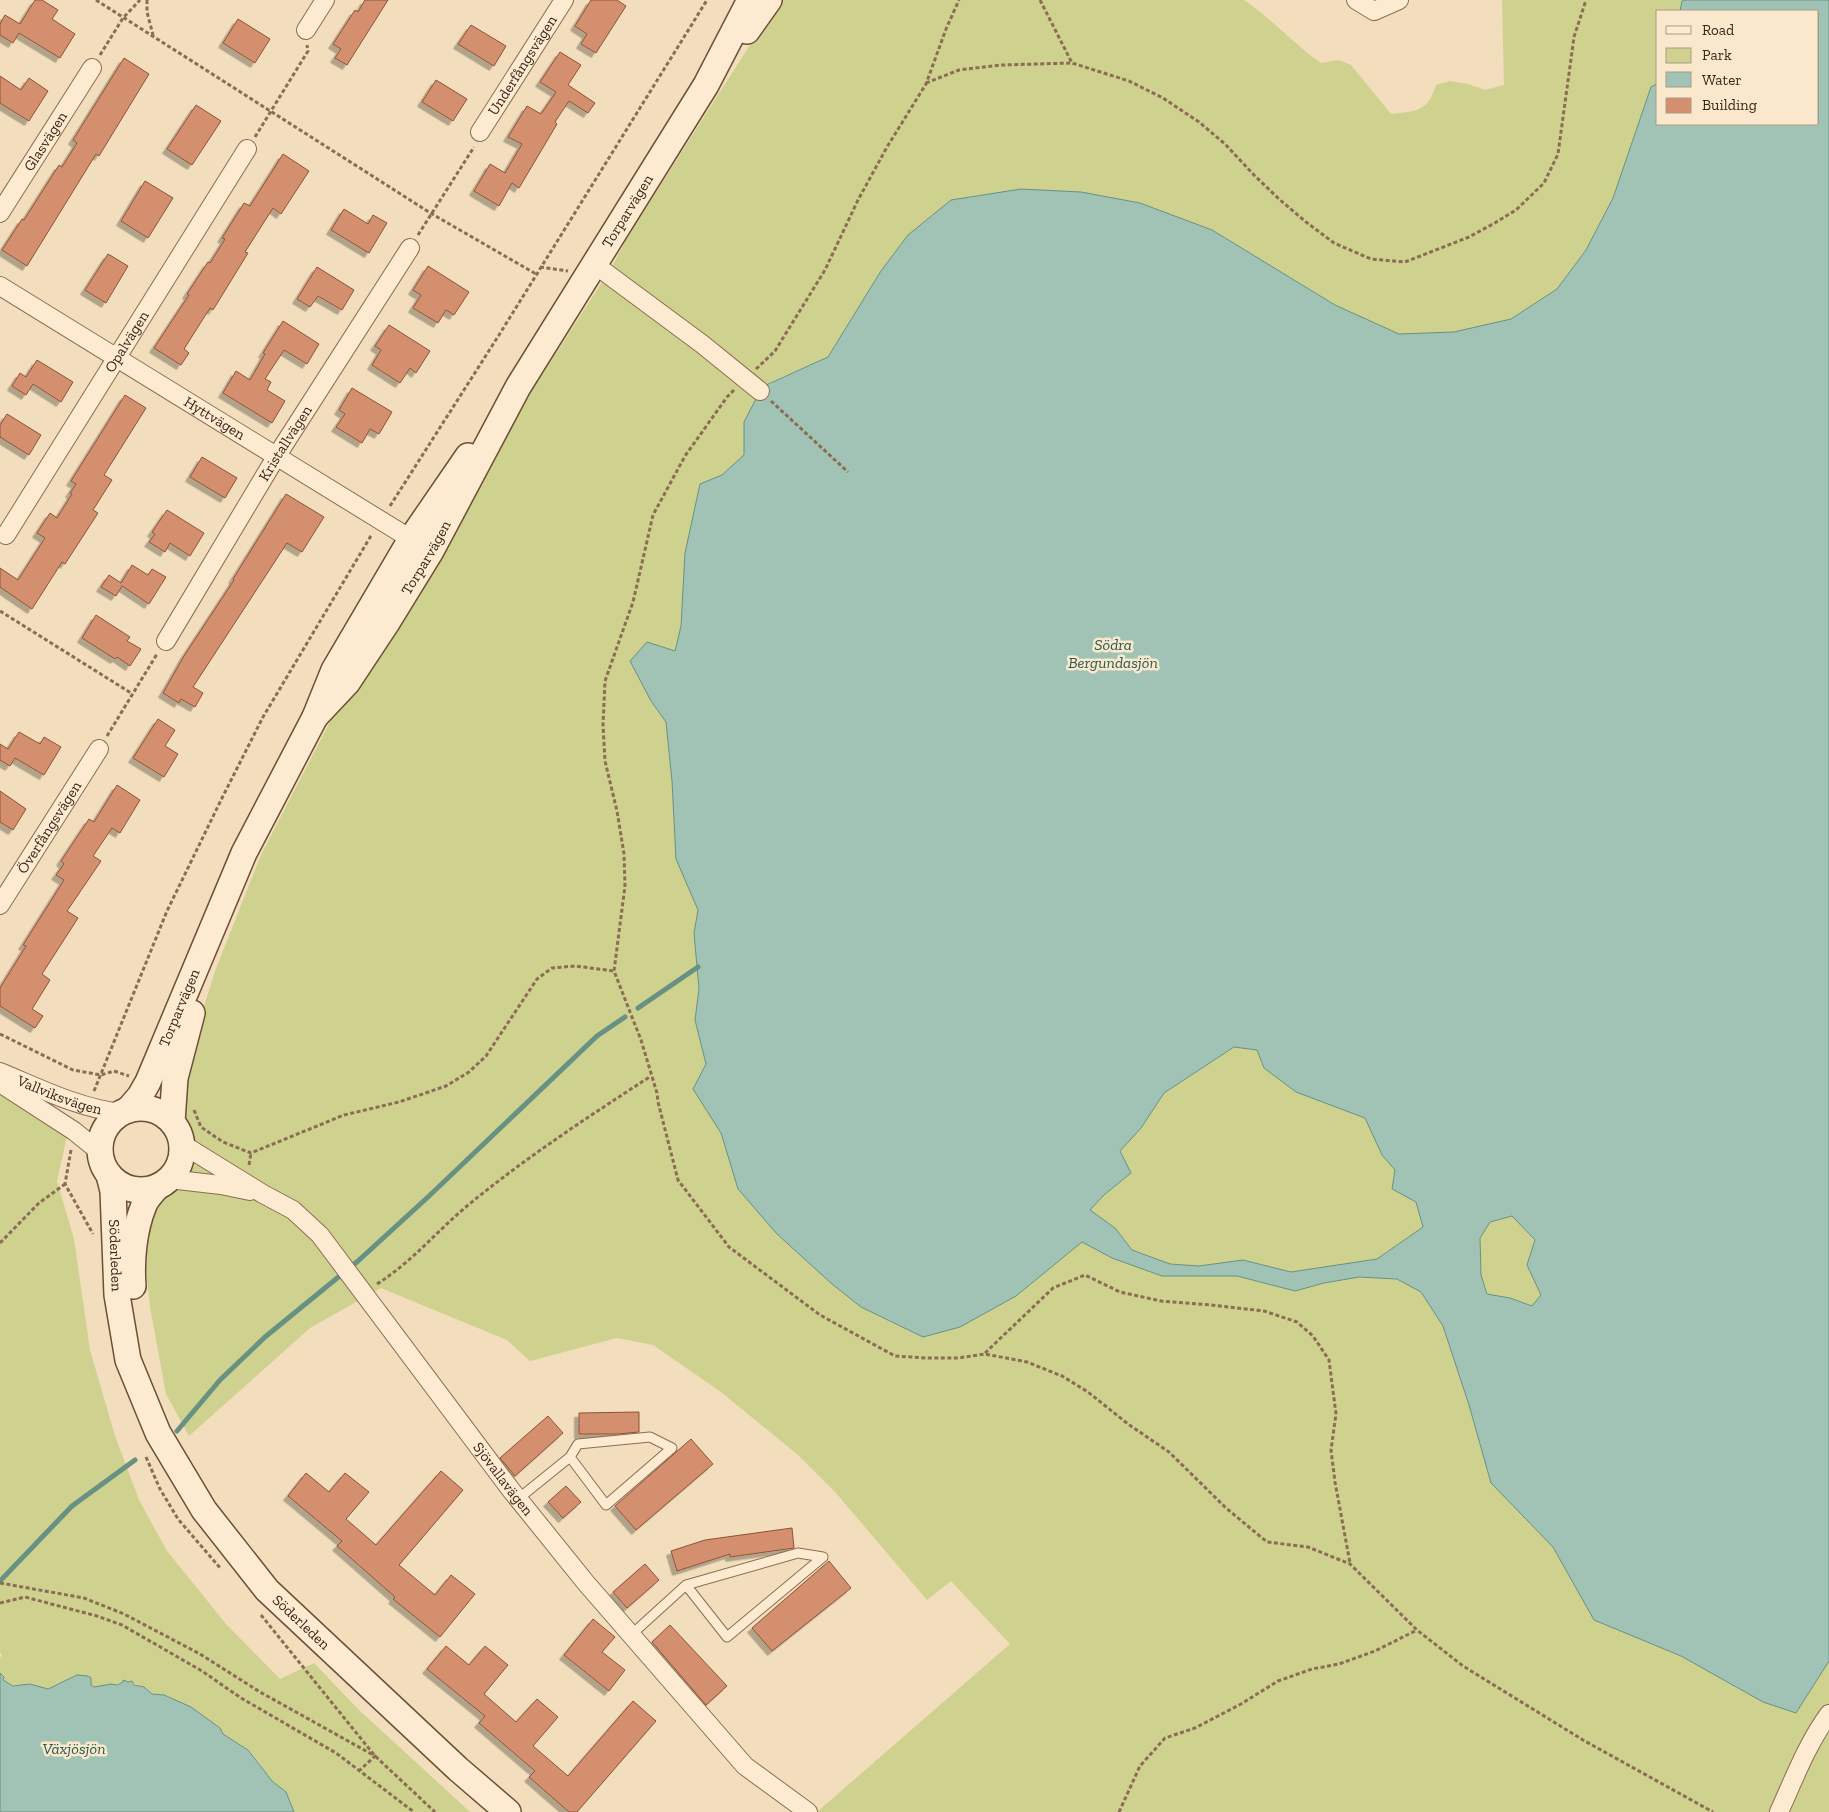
<svg xmlns="http://www.w3.org/2000/svg" width="1829" height="1812" font-family="'Zilla Slab',serif">
  <defs>
    <filter id="shadow"><feDropShadow dx="-4.5" dy="4.5" stdDeviation="0" flood-color="#0004"/></filter>
  </defs>
  <rect width="100%" height="100%" fill="#f2ddbc"/>
  <g fill="#cfd18f">
    <path d="M782,0H1244C1272,19 1294,44 1321,63L1339,60L1351,65L1391,114C1416,111 1428,112 1436,85L1450,81L1468,84L1485,90L1504,85L1502,0H1686L1682,1L1680,11H1658V83L1651,88L1613,198L1586,250L1557,289L1511,319L1454,332L1399,334L1335,305L1212,230L908,236L881,271L828,357L766,384L744,422V455L722,475L685,553L681,626L675,652L651,701L666,722L672,781L676,859L698,910L694,933L699,989L695,1020L706,1064L694,1089L721,1133L738,1189L861,1307L923,1337L960,1327L1016,1296L1082,1242L1112,1258L1162,1276H1237L1295,1291L1324,1283L1359,1277L1397,1279L1421,1292L1443,1326L1469,1405L1491,1483L1553,1547L1594,1620L1681,1656L1796,1713L1829,1661V1812H817L1010,1644L951,1581L927,1600L836,1493L798,1455L721,1392L653,1345L617,1338L530,1361L507,1340L381,1288L310,1328L189,1436L166,1394L150,1307L146,1269L147,1233L155,1205L171,1190L189,1165L191,1141L180,1115V1084L215,971L261,855L335,712L523,405L611,268L629,235L716,98L765,22Z"/>
    <polygon points="1234,1047 1257,1050 1264,1068 1296,1092 1365,1118 1382,1155 1396,1170 1392,1189 1416,1202 1423,1227 1377,1259 1291,1272 1243,1260 1199,1266 1170,1264 1132,1250 1115,1228 1089,1210 1104,1195 1120,1151 1141,1128 1164,1093"/>
    <path d="M0,1092L67,1136L57,1181L74,1239L90,1350L115,1436L139,1500L167,1551L226,1624L280,1679L314,1663L358,1709L470,1812H294L286,1792L272,1781L249,1750L223,1734L220,1728L164,1695L152,1694L146,1688L128,1681C117,1683 105,1688 94,1687L91,1685L88,1676C75,1677 58,1682 48,1689C33,1682 16,1690 3,1680L4,1677L0,1673V1658L2,1655L0,1653Z"/>
    <polygon points="1512,1216 1535,1241 1527,1265 1541,1295 1532,1306 1510,1298 1488,1295 1481,1275 1480,1238 1490,1222"/>
  </g>
  <g fill="#a1c3b6" stroke="#679183" fill-rule="evenodd">
    <path d="M1686,0H1829V1661L1796,1713L1763,1702L1681,1656L1594,1620L1553,1547L1491,1483L1469,1405L1443,1326L1421,1292L1397,1279L1359,1277L1324,1283L1295,1291L1237,1276H1162L1112,1258L1082,1242L1016,1296L960,1327L923,1337L861,1307L832,1284L777,1234L738,1189L721,1133L693,1089L706,1064L695,1020L699,989L694,933L698,910L676,859L672,781L666,722L651,701L630,661L647,642L675,651L681,626L685,553L700,484L722,475L744,455V422L760,391L766,385L828,357L881,271L908,235L951,200L1021,189L1081,192L1140,203L1212,230L1335,305L1399,334L1454,332L1511,319L1557,289L1586,250L1613,198L1651,87L1658,83V124H1818V11H1680L1682,1ZM1234,1047L1257,1050L1264,1068L1296,1092L1365,1118L1382,1155L1395,1170L1392,1189L1416,1202L1423,1227L1377,1259L1291,1272L1243,1260L1199,1266L1170,1264L1132,1250L1115,1228L1090,1210L1104,1195L1131,1173L1120,1151L1141,1128L1164,1093ZM1512,1216L1535,1240L1527,1265L1541,1295L1532,1306L1510,1298L1487,1294L1481,1275L1480,1238L1490,1222Z"/>
    <polygon points="0,1673 4,1677 3,1680 13,1686 30,1684 48,1689 77,1675 88,1676 91,1678 91,1685 94,1687 111,1684 117,1685 123,1682 123,1680 128,1682 132,1681 134,1685 144,1687 152,1694 164,1695 191,1707 220,1728 223,1734 248,1750 272,1781 286,1792 294,1812 0,1812"/>
  </g>
  <g fill="none" stroke-linecap="round" stroke-linejoin="round">
    <g stroke="#679183" stroke-width="5">
      <polyline points="638,1008 698,967"/>
      <polyline points="177,1431 220,1380 265,1337 358,1261 428,1197 597,1036 625,1017"/>
      <polyline points="0,1581 72,1506 135,1460"/>
    </g>
  </g>
  <g fill="#d4906e" stroke="#8d5237" filter="url(#shadow)">
    <polygon points="35,0 42,0 58,10 52,19 75,34 60,58 19,33 13,43 0,35 0,24 5,15 20,24"/>
    <polygon points="365,0 388,0 347,65 335,58 341,49 333,44 355,10 358,12"/>
    <polygon points="591,0 617,0 626,6 596,53 581,44 587,34 575,26"/>
    <polygon points="238,19 270,39 255,63 223,43"/>
    <polygon points="471,25 506,46 494,66 458,44"/>
    <polygon points="560,52 581,65 568,85 595,103 588,113 569,101 555,122 557,124 519,188 512,183 499,206 474,191 490,164 505,173 522,144 508,137 527,106 541,114 556,92 540,82"/>
    <polygon points="124,58 149,74 99,156 96,154 27,266 2,250 22,219 24,220 59,165 62,167 77,143 73,140"/>
    <polygon points="0,76 21,90 29,78 48,91 29,121 0,103"/>
    <polygon points="436,80 467,99 453,121 422,102"/>
    <polygon points="196,105 221,121 192,165 167,149"/>
    <polygon points="283,154 309,171 281,214 273,208 245,252 248,253 213,310 210,308 184,349 189,353 181,365 154,348 189,295 187,294 208,262 210,263 225,239 222,238 244,203 250,206"/>
    <polygon points="145,181 173,198 148,238 121,221"/>
    <polygon points="344,209 368,224 373,215 387,223 369,253 331,230"/>
    <polygon points="108,254 128,266 106,303 85,290"/>
    <polygon points="428,266 469,292 454,315 446,310 438,323 413,308 421,295 413,290"/>
    <polygon points="317,267 354,290 342,310 318,296 310,307 297,299"/>
    <polygon points="283,321 319,344 307,364 284,350 265,379 271,382 267,390 285,401 272,423 223,393 236,371 250,380 265,354 263,353"/>
    <polygon points="389,325 430,351 416,373 410,368 400,383 372,365 381,350 375,346"/>
    <polygon points="37,360 73,382 61,402 33,384 26,395 12,386 20,373 26,377"/>
    <polygon points="352,388 392,412 379,434 370,429 362,443 336,427 345,414 339,410"/>
    <polygon points="125,395 146,408 104,475 112,480 93,510 98,513 65,564 62,562 32,609 0,587 0,568 18,580 45,538 37,533 50,513 57,518 72,494 70,493 76,484 71,481"/>
    <polygon points="7,414 41,435 29,455 0,437 0,425"/>
    <polygon points="202,457 237,478 225,498 190,477"/>
    <polygon points="286,494 324,517 302,552 287,543 193,687 203,693 195,707 181,699 179,703 163,693 184,656 234,580 233,579"/>
    <polygon points="167,510 204,533 190,556 170,543 165,552 149,542 155,534 152,532"/>
    <polygon points="132,565 148,575 152,569 166,577 149,604 122,586 116,596 101,587 109,575 121,583"/>
    <polygon points="96,615 130,637 127,641 141,649 130,666 117,657 115,659 82,638"/>
    <polygon points="158,719 175,730 165,746 178,754 164,777 133,758"/>
    <polygon points="19,732 40,744 44,737 61,747 44,775 15,758 10,766 0,760 0,744 8,749"/>
    <polygon points="117,785 140,800 120,833 112,828 93,856 101,861 67,911 78,918 42,974 50,980 32,1009 43,1016 35,1028 0,1006 0,988 26,946 23,945 64,880 56,875 64,864 61,861 89,819 94,822"/>
    <polygon points="0,791 26,809 13,830 0,822"/>
    <polygon points="639,1412 639,1432 618,1434 579,1434 579,1413"/>
    <polygon points="548,1416 563,1433 515,1476 500,1458"/>
    <polygon points="691,1439 713,1464 636,1530 615,1506"/>
    <polygon points="441,1471 463,1490 399,1565 435,1595 451,1575 475,1594 440,1637 393,1599 395,1597 337,1546 342,1541 288,1496 306,1473 329,1492 345,1473 369,1492 346,1519 376,1545"/>
    <polygon points="566,1486 581,1502 563,1518 548,1502"/>
    <polygon points="792,1528 794,1548 730,1557 730,1554 677,1571 671,1551 705,1540"/>
    <polygon points="829,1561 851,1588 772,1651 752,1628"/>
    <polygon points="645,1564 659,1580 627,1608 613,1592"/>
    <polygon points="593,1619 615,1637 602,1652 625,1670 609,1691 564,1655"/>
    <polygon points="670,1625 727,1686 706,1705 652,1642"/>
    <polygon points="446,1646 469,1665 485,1646 508,1665 484,1694 516,1722 537,1699 558,1717 533,1746 568,1776 633,1701 656,1721 577,1812 569,1812 529,1777 535,1771 479,1723 485,1716 427,1669"/>
  </g>
  <g fill="none" stroke-linecap="round" stroke-linejoin="round">
    <defs>
      <g id="lane">
        <polyline points="518,1499 570,1457 606,1505 672,1448 650,1437 578,1444 570,1457"/>
        <polyline points="631,1635 686,1585 727,1637 823,1557 798,1553 686,1585"/>
      </g>
      <g id="street">
        <polyline points="1356,0 1374,11 1399,0"/>
        <polyline points="306,30 325,0"/>
        <path id="s1" d="M480,132L564,0"/>
        <path id="s2" d="M0,213L92,68"/>
        <polyline points="594,264 702,344 760,391"/>
        <path id="s3" d="M0,286L419,544"/>
        <path id="s4" d="M6,535L247,149"/>
        <path id="s5" d="M166,641L276,457L410,248"/>
        <path id="s6" d="M0,905L99,749"/>
        <path id="s7" d="M0,1072C39,1088 78,1108 121,1113"/>
        <polyline points="0,1083 74,1131 100,1152"/>
        <path id="s8" d="M182,1144L263,1194L293,1210L320,1235L511,1490L586,1583L745,1766L808,1812"/>
        <polyline points="169,1179 221,1185 250,1191"/>
        <path d="M1779,1812C1794,1779 1807,1744 1829,1714"/>
      </g>
      <g id="secondary">
        <polyline points="747,31 769,0"/>
        <path id="s9" d="M315,717L347,683L388,621L431,551L518,387L706,85L750,0"/>
        <circle cx="141" cy="1149" r="41"/>
        <path id="s10" d="M128,1110L140,1096L148,1082L244,853L315,717L334,670L411,539L468,456"/>
        <polyline points="172,1122 175,1078 192,1013"/>
        <path id="s11" d="M109,1175L113,1191L117,1295L128,1360L158,1433L204,1510L267,1590L458,1769L508,1812"/>
        <path d="M133,1286C131,1260 134,1229 144,1205C146,1199 153,1192 157,1187"/>
      </g>
    </defs>
    <use href="#lane" stroke="#8b6d54" stroke-width="11"/>
    <use href="#street" stroke="#8b6d54" stroke-width="20"/>
    <use href="#secondary" stroke="#6d4e37" stroke-width="28"/>
    <g stroke="#8b6d54" stroke-width="3" stroke-dasharray="4 2.5" stroke-linecap="butt">
      <polyline points="96,0 432,214 536,274"/>
      <polyline points="147,0 147,12 153,35"/>
      <polyline points="1040,0 1072,63"/>
      <polyline points="100,55 123,18 140,0"/>
      <polyline points="926,83 959,70 1001,65 1072,63 1129,81 1163,98 1199,122 1225,144 1254,175 1279,199 1306,222 1334,243 1371,259 1405,262 1469,237 1493,224 1516,210 1544,183 1558,154 1574,37 1586,0"/>
      <polyline points="255,137 308,51 307,45"/>
      <polyline points="418,235 474,147"/>
      <polyline points="540,267 568,271"/>
      <polyline points="756,369 775,351 825,270 858,200 887,147 926,84 946,29 959,0"/>
      <polyline points="734,390 727,397 685,456 653,515 633,602 605,681 603,725 605,761 617,811 624,854 625,886 614,971 641,1040 657,1093 658,1102 678,1180 729,1247 820,1315 895,1356 926,1358 958,1358 985,1354 1027,1362 1062,1376 1088,1392 1128,1424 1169,1452 1226,1508 1267,1542 1308,1547 1350,1564 1417,1630 1463,1666 1583,1740 1713,1812"/>
      <polyline points="771,401 848,472"/>
      <polyline points="390,506 499,335 707,0"/>
      <polyline points="0,611 131,693"/>
      <polyline points="107,736 157,654"/>
      <polyline points="0,1034 73,1070 101,1075 114,1071 129,1076"/>
      <polyline points="94,1091 167,911 222,798 263,717 372,534"/>
      <polyline points="194,1110 201,1127 223,1142 251,1153 344,1115 399,1102 446,1086 469,1072 486,1056 537,979 552,968 575,966 614,971"/>
      <polyline points="71,1150 65,1184 93,1234"/>
      <polyline points="249,1165 251,1153"/>
      <polyline points="0,1243 39,1203 65,1184"/>
      <path d="M377,1284C413,1261 436,1232 467,1206C525,1158 588,1117 651,1076"/>
      <polyline points="985,1353 1053,1288 1085,1275 1120,1292 1161,1301 1211,1305 1264,1311 1297,1322 1313,1336 1329,1360 1336,1414 1331,1450 1335,1482 1350,1563"/>
      <polyline points="146,1457 160,1489 178,1519 221,1569"/>
      <polyline points="0,1583 84,1598 124,1614 200,1654 260,1692 375,1756 360,1770"/>
      <polyline points="0,1603 25,1597 97,1616 122,1625 202,1671 241,1698 336,1753 414,1812"/>
      <polyline points="261,1615 375,1756 435,1812"/>
      <polyline points="1119,1812 1140,1766 1165,1738 1195,1728 1241,1704 1278,1681 1312,1669 1339,1664 1375,1651 1417,1630"/>
    </g>
    <use href="#lane" stroke="#fcebd0" stroke-width="9"/>
    <use href="#street" stroke="#fcebd0" stroke-width="18"/>
    <use href="#secondary" stroke="#fcebd0" stroke-width="25"/>
  </g>
  <g text-anchor="middle" stroke-width="5" stroke-linejoin="round" paint-order="stroke">
    <g font-size="15" fill="#39261a" stroke="#f9e8cc">
      <text dy="5" stroke="none"><textPath href="#s1" startOffset="79">Underfångsvägen</textPath></text>
      <text dy="5" stroke="none"><textPath href="#s2" startOffset="85">Glasvägen</textPath></text>
      <text dy="5" stroke="none"><textPath href="#s9" startOffset="596">Torparvägen</textPath></text>
      <text dy="5" stroke="none"><textPath href="#s4" startOffset="228">Opalvägen</textPath></text>
      <text dy="5" stroke="none"><textPath href="#s3" startOffset="252">Hyttvägen</textPath></text>
      <text dy="5" stroke="none"><textPath href="#s5" startOffset="231">Kristallvägen</textPath></text>
      <text dy="5" stroke="none"><textPath href="#s9" startOffset="195">Torparvägen</textPath></text>
      <text dy="5" stroke="none"><textPath href="#s6" startOffset="92">Överfångsvägen</textPath></text>
      <text dy="5" stroke="none"><textPath href="#s10" startOffset="115">Torparvägen</textPath></text>
      <text dy="5" stroke="none"><textPath href="#s7" startOffset="64">Vallviksvägen</textPath></text>
      <text dy="5" stroke="none"><textPath href="#s11" startOffset="81">Söderleden</textPath></text>
      <text dy="5" stroke="none"><textPath href="#s8" startOffset="471">Sjövallavägen</textPath></text>
      <text dy="5" stroke="none"><textPath href="#s11" startOffset="504">Söderleden</textPath></text>
    </g>
    <g font-size="16" font-style="italic" fill="#285a53" stroke="#f9e8cc">
      <text x="1113" y="650">Södra<tspan x="1113" dy="18">Bergundasjön</tspan></text>
      <text x="74" y="1754">Växjösjön</text>
    </g>
  </g>
  <rect x="1656" y="10" width="162" height="115" fill="#f9e8cc" stroke="#ac9a85"/>
  <rect x="1666" y="26" width="25" height="8" fill="#fcebd0" stroke="#ac9a85"/>
  <text x="1702" y="35" font-size="15" fill="#39261a">Road</text>
  <rect x="1666" y="48" width="25" height="15" fill="#cfd18f" stroke="#ac9a85"/>
  <text x="1702" y="60" font-size="15" fill="#39261a">Park</text>
  <rect x="1666" y="72" width="25" height="15" fill="#a1c3b6" stroke="#ac9a85"/>
  <text x="1702" y="85" font-size="15" fill="#39261a">Water</text>
  <rect x="1666" y="98" width="25" height="15" fill="#d4906e" stroke="#ac9a85"/>
  <text x="1702" y="110" font-size="15" fill="#39261a">Building</text>
</svg>
